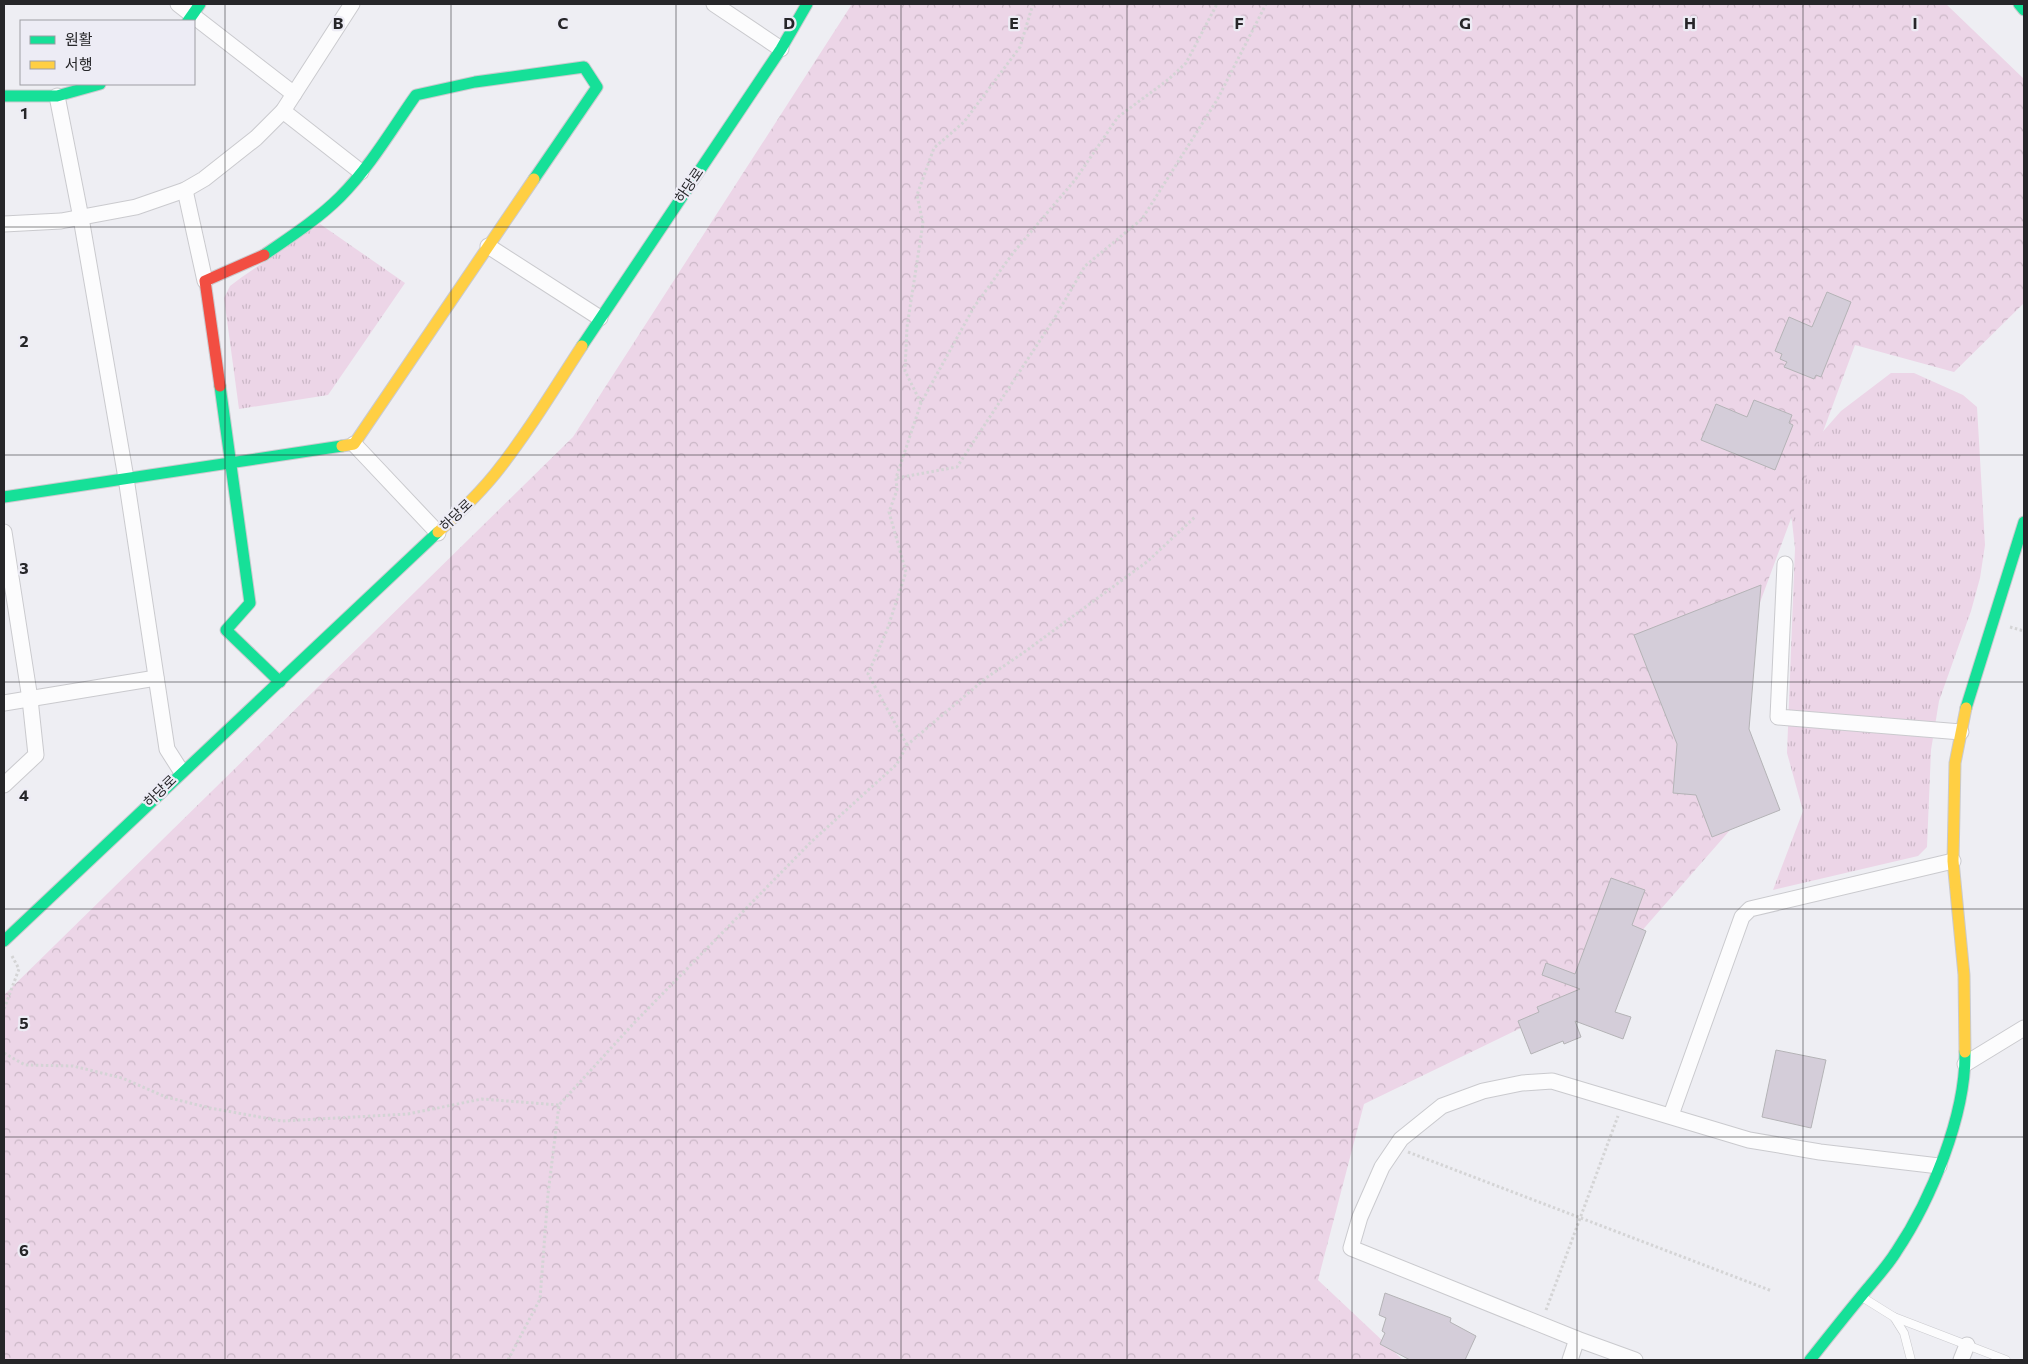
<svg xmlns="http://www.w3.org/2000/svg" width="2028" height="1364" font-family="Commissioner,'Noto Sans KR',sans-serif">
  <defs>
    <pattern id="grass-tufts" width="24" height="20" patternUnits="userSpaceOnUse" patternTransform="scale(1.25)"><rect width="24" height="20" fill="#ecd5e7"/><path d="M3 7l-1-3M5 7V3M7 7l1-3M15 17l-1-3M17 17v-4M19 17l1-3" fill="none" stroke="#cab7c6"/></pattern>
    <pattern id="forest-crowns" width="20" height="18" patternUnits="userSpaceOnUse" patternTransform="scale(1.25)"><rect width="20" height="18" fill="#ecd5e7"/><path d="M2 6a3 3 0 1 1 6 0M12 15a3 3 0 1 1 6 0" fill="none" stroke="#cab7c6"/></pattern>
  </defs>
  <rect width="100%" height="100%" fill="#eeeef3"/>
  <g fill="url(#grass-tufts)">
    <polygon points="320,224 405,283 328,395 239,409 224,298 230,286 242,277"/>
    <polygon points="1891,373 1914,373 1963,395 1977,407 1985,545 1980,578 1971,611 1939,701 1931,750 1927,847 1918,856 1773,890 1803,811 1787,753 1795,548 1789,495 1804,453 1841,411"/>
  </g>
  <polygon fill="url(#forest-crowns)" points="852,4 1946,4 2024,79 2024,303 1954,372 1855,345 1731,681 1752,805 1583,998 1364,1104 1318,1280 1403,1360 4,1360 4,995 573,437"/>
  <g fill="#d4cdd9" stroke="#b4b3b6">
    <polygon points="1827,292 1851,302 1821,377 1816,375 1814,379 1784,367 1787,362 1780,359 1782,354 1775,351 1789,317 1812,327"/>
    <polygon points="1754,400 1792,415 1789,423 1793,425 1775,470 1701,440 1716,404 1747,417"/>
    <polygon points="1761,585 1749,729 1780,810 1712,837 1696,795 1673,793 1677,744 1634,635"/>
    <polygon points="1611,878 1645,890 1632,925 1646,931 1615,1012 1631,1017 1623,1039 1575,1021 1581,1037 1564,1044 1563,1041 1531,1054 1518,1021 1539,1012 1537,1007 1580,989 1542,975 1546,963 1575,974"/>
    <polygon points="1776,1050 1826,1060 1811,1128 1762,1117"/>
    <polygon points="1385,1293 1451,1318 1450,1322 1476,1336 1465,1360 1410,1360 1380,1344 1385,1333 1382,1331 1386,1318 1379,1315"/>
  </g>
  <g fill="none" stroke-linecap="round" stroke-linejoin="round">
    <defs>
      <g id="lane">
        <polyline points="1862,1297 1894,1317 2006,1360"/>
        <polyline points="1894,1317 1904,1333 1911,1360"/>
      </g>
      <g id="street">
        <polyline points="178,4 294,94"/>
        <polyline points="714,4 781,49"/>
        <polyline points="57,96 81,218 126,478 167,749 181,771"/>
        <polyline points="283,111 361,172"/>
        <polyline points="185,190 205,281"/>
        <polyline points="4,224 61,221 136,207 185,190 204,179 256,138 283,111 352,4"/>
        <polyline points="488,246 600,318"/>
        <polyline points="354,444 438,533"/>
        <polyline points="4,532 30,699 36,755 4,785"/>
        <polyline points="1785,564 1778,717 1961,732"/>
        <polyline points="4,703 156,678"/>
        <polyline points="1965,1064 2024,1028"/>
        <polyline points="1671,1115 1742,917 1750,909 1953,861"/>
        <polyline points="1570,1360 1577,1339"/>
        <polyline points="1635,1360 1577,1339 1351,1248 1360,1217 1382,1167 1401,1139 1442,1106 1483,1091 1522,1083 1552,1081 1749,1140 1820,1152 1939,1166"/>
        <polyline points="1961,1360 1967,1345"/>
      </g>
      <g id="fast">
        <polyline points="2019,4 2024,10"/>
        <polyline points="188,21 200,4"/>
        <polyline points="4,96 57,96 100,84"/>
        <path d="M264,255C290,237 318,219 340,197C370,167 392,129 416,95L475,82L584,67L597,87L534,179"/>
        <polyline points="582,346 781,49 807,4"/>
        <polyline points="220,386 250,603 226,630 280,682"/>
        <polyline points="4,497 342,446"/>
        <polyline points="1966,708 2024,522"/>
        <polyline points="4,941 438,532"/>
        <path d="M1810,1360C1829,1336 1848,1312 1868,1288C1877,1277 1888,1265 1896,1252C1931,1200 1966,1115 1965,1052"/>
      </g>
      <g id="slow">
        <polyline points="342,446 354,444 534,179"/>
        <path d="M438,532C458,514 478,495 495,474C527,434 554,389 582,346"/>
        <polyline points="1965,1052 1964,975 1953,861 1955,763 1966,708"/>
      </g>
      <polyline id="jam" points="220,386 205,281 264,255"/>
    </defs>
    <use href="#lane" stroke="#cacace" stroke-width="9"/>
    <use href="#street" stroke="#cacace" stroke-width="17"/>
    <use href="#fast" stroke="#cacace" stroke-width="13"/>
    <use href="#slow" stroke="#cacace" stroke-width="13"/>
    <use href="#jam" stroke="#cacace" stroke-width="13"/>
    <g stroke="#d4d4d5" stroke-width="3" stroke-dasharray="2.5 2.5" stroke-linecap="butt">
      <polyline points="921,403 905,371 907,327 923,223 917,195 934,148 964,122 1020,47 1033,4"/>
      <polyline points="897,478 957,467 1054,319 1085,266 1142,219 1217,100 1266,4"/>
      <polyline points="2010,627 2024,631"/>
      <polyline points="907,745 868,674 887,630 906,572 889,512 897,490 896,478 921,403 974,307 1013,253 1075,180 1118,117 1169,79 1186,63 1217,4"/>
      <polyline points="4,1009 19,969 12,956"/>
      <polyline points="4,1053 25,1065 73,1066 122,1078 166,1097 210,1108 282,1121 408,1114 482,1099 559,1105"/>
      <polyline points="1408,1152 1772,1291"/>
      <polyline points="1546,1310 1618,1116"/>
      <polyline points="508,1360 540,1299 548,1194 559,1105 634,1023 811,842 897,764 907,745 986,678 1023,653 1148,561 1196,516"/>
    </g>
    <use href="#lane" stroke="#fcfcfd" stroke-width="8"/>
    <use href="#street" stroke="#fcfcfd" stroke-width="15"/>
    <use href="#fast" stroke="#16e098" stroke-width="11"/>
    <use href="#slow" stroke="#ffcf43" stroke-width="11"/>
    <use href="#jam" stroke="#f24e42" stroke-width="11"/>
  </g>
  <path fill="none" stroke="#262629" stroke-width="1" stroke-opacity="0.55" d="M225,4V1360M451,4V1360M676,4V1360M901,4V1360M1127,4V1360M1352,4V1360M1577,4V1360M1803,4V1360M4,227H2024M4,455H2024M4,682H2024M4,909H2024M4,1137H2024"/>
  <g text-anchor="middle" stroke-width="4.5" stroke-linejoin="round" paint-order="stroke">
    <g font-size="14" fill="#262629" stroke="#edecf5">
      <text transform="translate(689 185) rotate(-56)" y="5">하당로</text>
      <text transform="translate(456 515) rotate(-44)" y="5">하당로</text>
      <text transform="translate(160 791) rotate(-44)" y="5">하당로</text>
    </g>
  </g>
  <g font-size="16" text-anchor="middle" font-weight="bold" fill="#262629" stroke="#edecf5" stroke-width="4.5" stroke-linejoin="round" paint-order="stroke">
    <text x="338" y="29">B</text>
    <text x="563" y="29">C</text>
    <text x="789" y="29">D</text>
    <text x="1014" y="29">E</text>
    <text x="1239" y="29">F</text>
    <text x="1465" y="29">G</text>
    <text x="1690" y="29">H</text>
    <text x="1915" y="29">I</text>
    <text x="24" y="119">1</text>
    <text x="24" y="347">2</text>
    <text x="24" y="574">3</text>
    <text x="24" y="801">4</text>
    <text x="24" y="1029">5</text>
    <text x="24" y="1256">6</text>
  </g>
  <rect width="2028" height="1364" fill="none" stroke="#262629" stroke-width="10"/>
  <rect x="20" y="20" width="175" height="65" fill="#edecf5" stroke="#9d9da3"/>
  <rect x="30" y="36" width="25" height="8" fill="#16e098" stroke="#9d9da3"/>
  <text x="65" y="45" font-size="15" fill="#262629">원활</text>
  <rect x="30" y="61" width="25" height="8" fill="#ffcf43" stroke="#9d9da3"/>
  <text x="65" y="70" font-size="15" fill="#262629">서행</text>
</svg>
